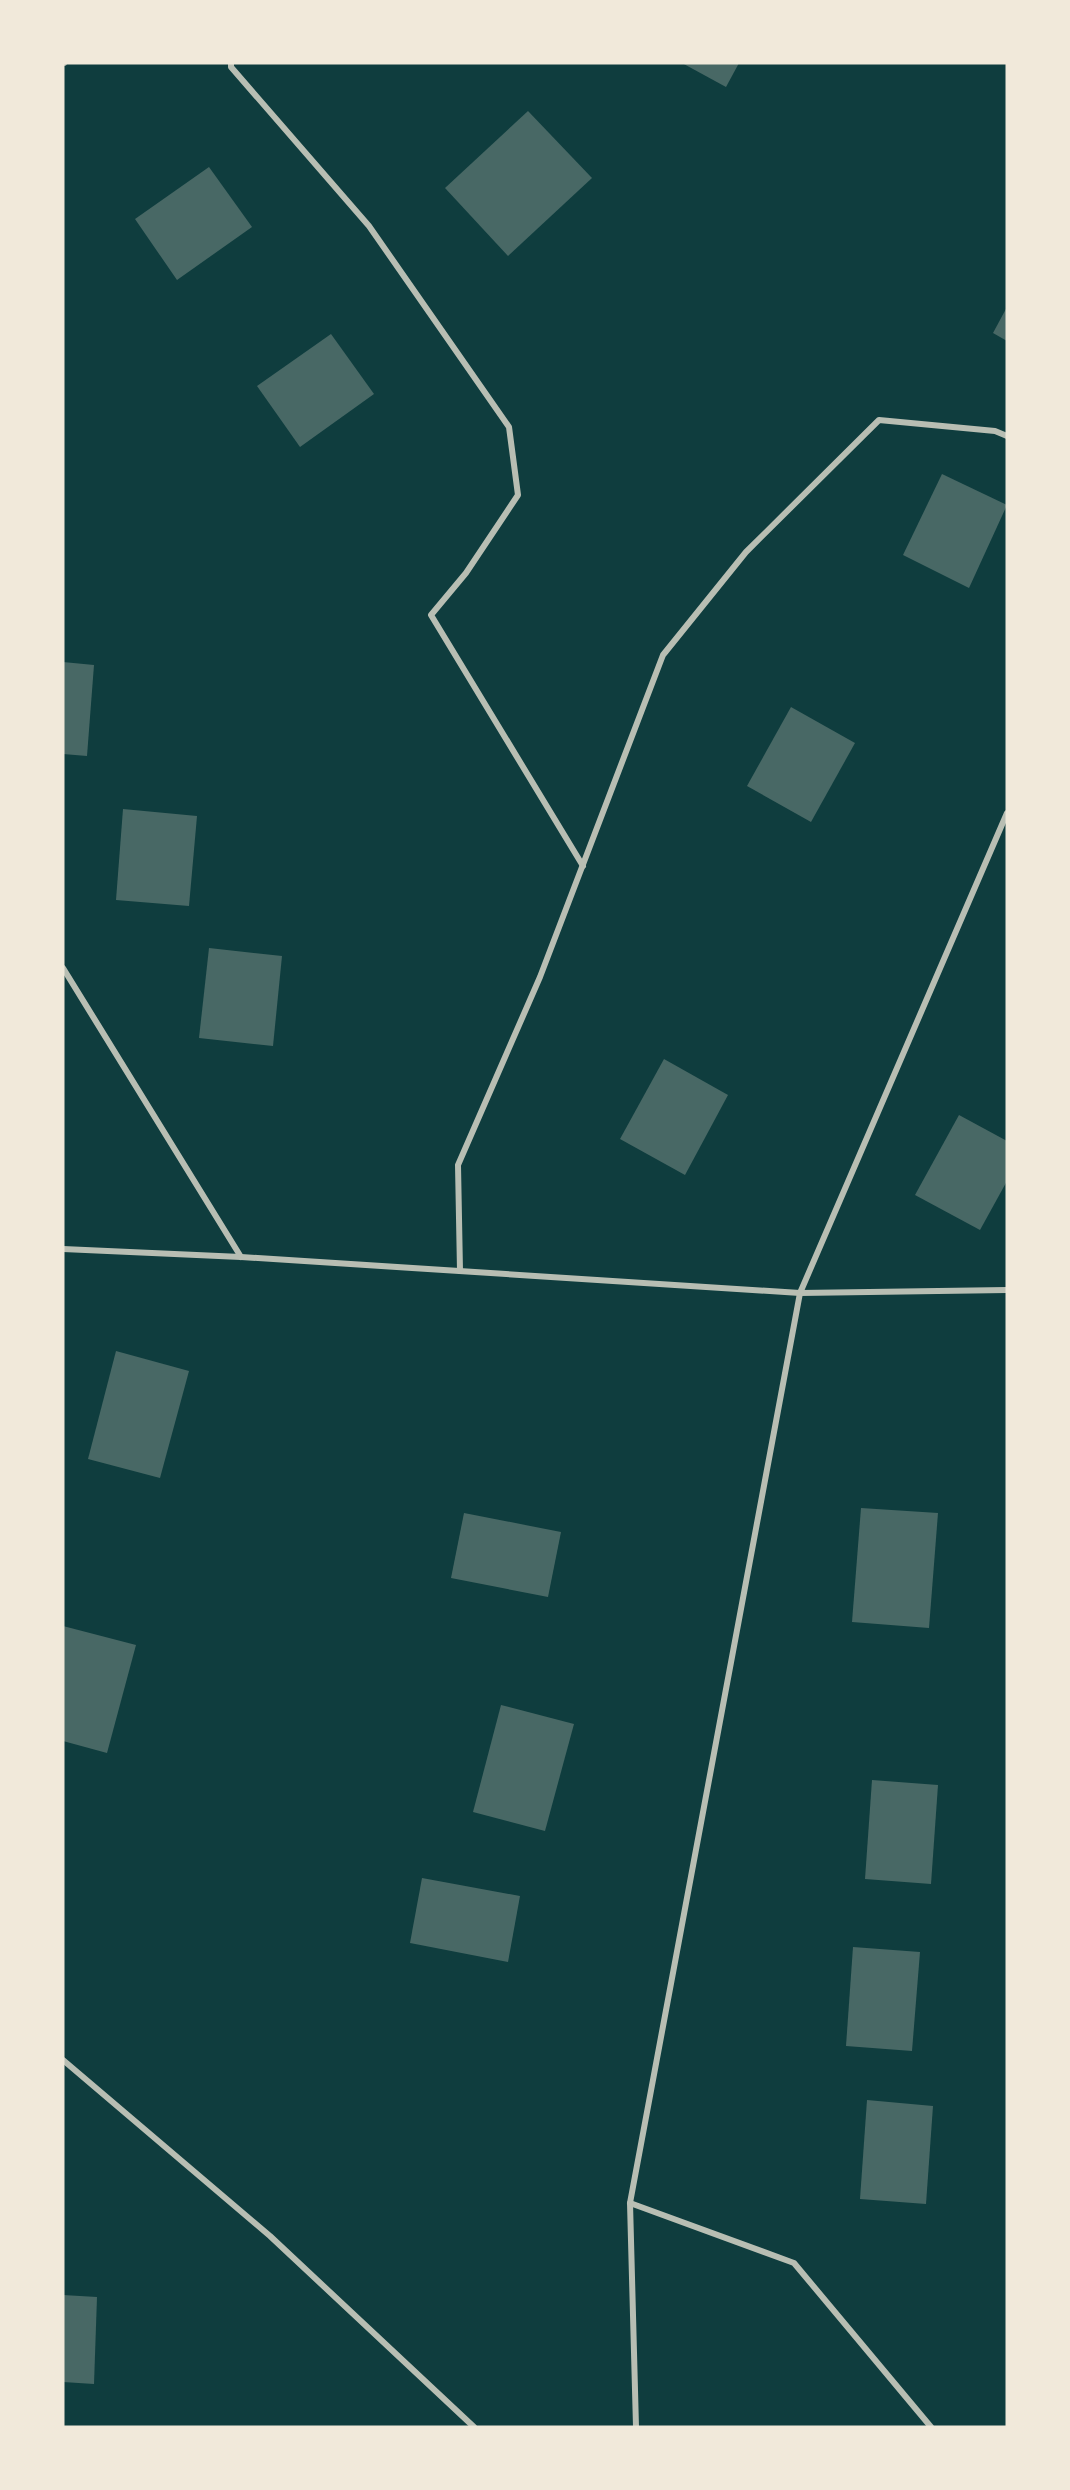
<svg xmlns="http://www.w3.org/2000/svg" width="1070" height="2490" font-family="Helvetica,sans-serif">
  <rect width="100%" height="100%" fill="#0f3d3e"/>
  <g fill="#486865">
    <polygon points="682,63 739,63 726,87"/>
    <polygon points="528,111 592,178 508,256 445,188"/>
    <polygon points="209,167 252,227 177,280 135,219"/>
    <polygon points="1007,307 1007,341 993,333"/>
    <polygon points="331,334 374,394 300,447 257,386"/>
    <polygon points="942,474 1007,505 969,588 903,555"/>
    <polygon points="63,662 94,665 87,756 63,754"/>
    <polygon points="791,707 855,743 811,822 747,786"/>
    <polygon points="123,809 197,816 189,906 116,900"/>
    <polygon points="209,948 282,956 273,1046 199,1038"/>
    <polygon points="664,1059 728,1095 685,1175 620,1139"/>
    <polygon points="959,1115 1007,1141 1007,1181 980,1230 915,1195"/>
    <polygon points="116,1351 189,1371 160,1478 88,1459"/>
    <polygon points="861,1508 938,1513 929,1628 852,1622"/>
    <polygon points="464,1513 561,1532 548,1597 451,1578"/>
    <polygon points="63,1626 136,1645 107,1753 63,1741"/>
    <polygon points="501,1705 574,1724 545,1831 473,1812"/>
    <polygon points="872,1780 938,1785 931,1884 865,1879"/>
    <polygon points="422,1878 520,1896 508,1962 410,1943"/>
    <polygon points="853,1947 920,1952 912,2051 846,2046"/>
    <polygon points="867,2100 933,2106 926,2204 860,2199"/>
    <polygon points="63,2295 97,2297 94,2384 63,2382"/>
  </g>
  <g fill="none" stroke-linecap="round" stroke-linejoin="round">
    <g stroke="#b8beb3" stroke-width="6">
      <polyline points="63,63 64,63"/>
      <polyline points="231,63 231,67 369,226 509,427 518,495 466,573 431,615 583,866"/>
      <polyline points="63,968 241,1257"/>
      <polyline points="63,1249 241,1257 800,1293 1007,1290"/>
      <polyline points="460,1271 458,1165 540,977 663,655 746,552 879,420 995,431 1007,436"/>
      <polyline points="63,2060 270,2236 474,2427"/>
      <polyline points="630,2203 794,2263 931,2427"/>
      <polyline points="636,2427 630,2203 800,1293 1007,813"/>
    </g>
  </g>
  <rect width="1070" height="2490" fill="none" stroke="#f1e9da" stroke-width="129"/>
</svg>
